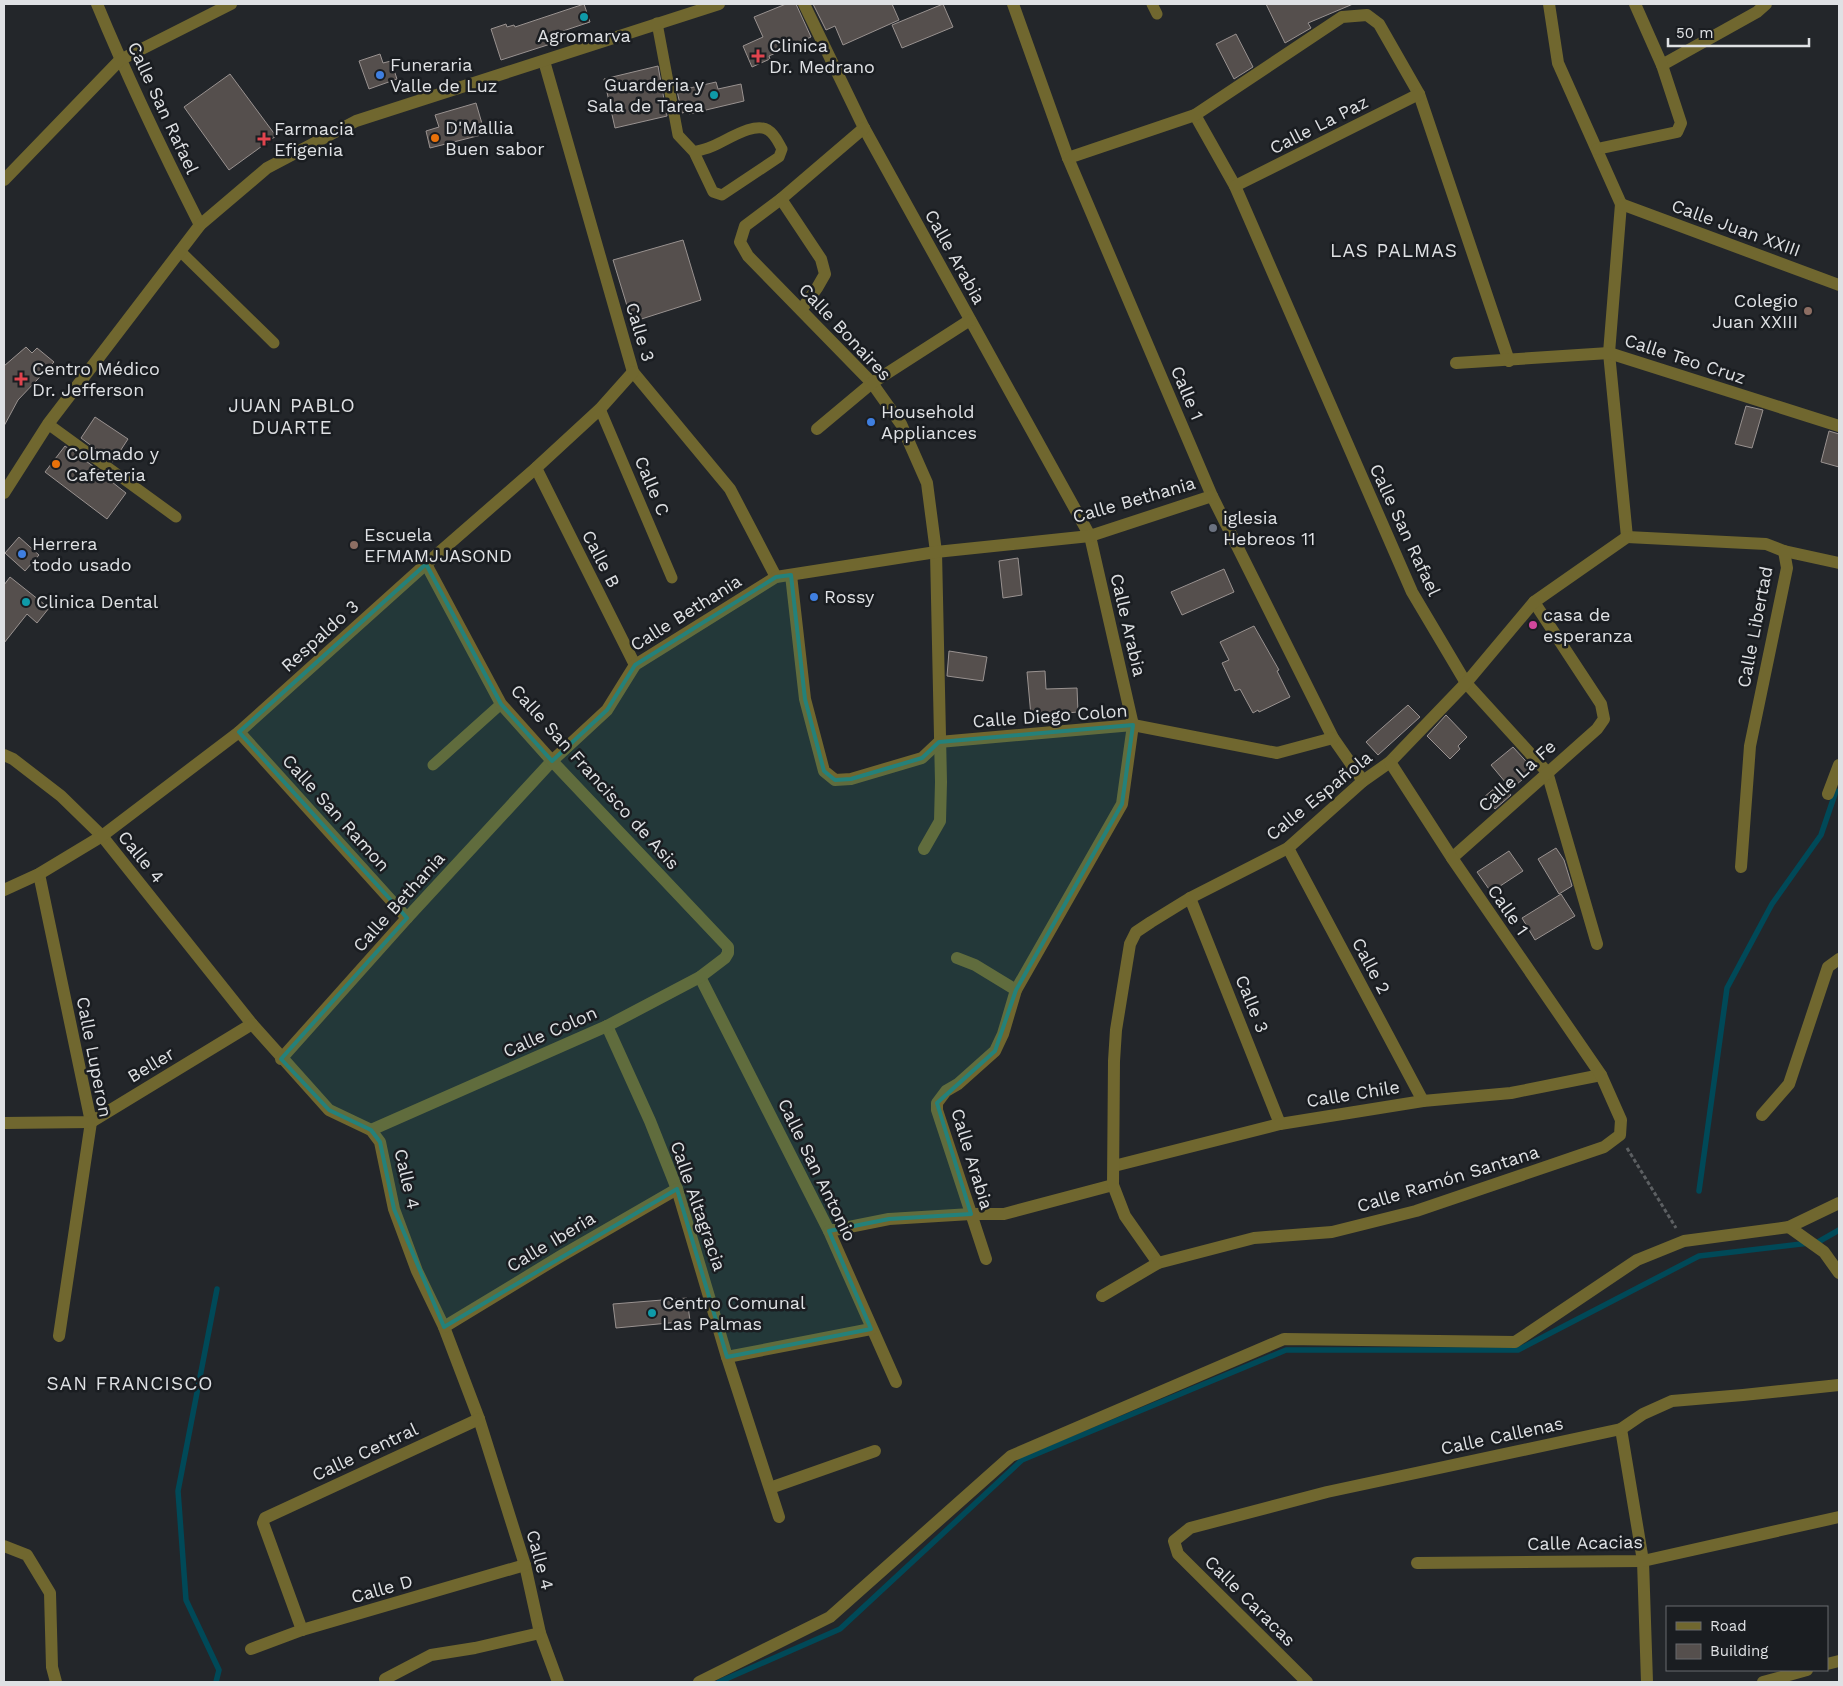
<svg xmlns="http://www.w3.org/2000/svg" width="1843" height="1686" font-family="'Work Sans',sans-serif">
  <rect width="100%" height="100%" fill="#23262a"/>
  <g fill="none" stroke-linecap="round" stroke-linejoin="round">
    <g stroke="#004958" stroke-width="5.5">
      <polyline points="1699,1191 1727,988 1772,904 1821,835 1836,791"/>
      <polyline points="216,1682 219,1670 186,1600 178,1491 217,1289"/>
      <polyline points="719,1682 840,1629 1022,1460 1286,1350 1518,1350 1699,1256 1818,1242 1839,1230"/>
    </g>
  </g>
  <g fill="#554f4d" stroke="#999290">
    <polygon points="584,4 590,22 563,31 566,39 501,60 491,29 506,24 507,27 514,25 515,27"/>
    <polygon points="786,4 796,4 811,37 769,56 770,59 752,67 743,46 763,37 754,17"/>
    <polygon points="813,4 892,4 899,20 843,45 835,26 826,30"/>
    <polygon points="943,4 953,27 902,48 892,25"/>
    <polygon points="1266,4 1353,4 1308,23 1311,28 1285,43"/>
    <polygon points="1236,34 1253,67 1234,79 1216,44"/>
    <polygon points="380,54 383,63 391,61 397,79 369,89 359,61"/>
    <polygon points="658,66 667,116 615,128 604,79"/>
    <polygon points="230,74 276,136 229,170 184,107"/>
    <polygon points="716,82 718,89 741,84 744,101 689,114 689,111 682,113 677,91"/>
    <polygon points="476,103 485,134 430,148 426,131 439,127 435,115"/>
    <polygon points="683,240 701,300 632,322 613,260"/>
    <polygon points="26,347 32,353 37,348 54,362 18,400 4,426 4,366"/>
    <polygon points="1746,406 1763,410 1752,448 1735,444"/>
    <polygon points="95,417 128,439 113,462 81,438"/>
    <polygon points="1829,431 1839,434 1839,467 1821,462"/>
    <polygon points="65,446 104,474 103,475 126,493 107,519 45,472"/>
    <polygon points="19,537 39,555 25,571 5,553"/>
    <polygon points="1018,558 1022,595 1003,598 999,561"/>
    <polygon points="1224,569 1234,592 1182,615 1171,592"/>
    <polygon points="10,577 49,608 37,623 27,614 4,643 4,585"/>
    <polygon points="1254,626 1279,670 1277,671 1290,697 1259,712 1258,710 1253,713 1240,689 1235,691 1222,663 1229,660 1220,642"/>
    <polygon points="949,651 987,657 983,681 947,676"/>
    <polygon points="1045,671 1046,689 1077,688 1078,712 1031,716 1027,672"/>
    <polygon points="1408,705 1420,717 1378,755 1366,742"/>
    <polygon points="1446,715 1467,737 1458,746 1460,749 1450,759 1427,736"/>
    <polygon points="1513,747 1534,770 1511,789 1491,765"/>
    <polygon points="1501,783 1511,795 1495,809 1484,797"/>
    <polygon points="1556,848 1564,860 1572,886 1559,894 1538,859"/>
    <polygon points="1509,851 1523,871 1491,892 1477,872"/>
    <polygon points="1561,894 1575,916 1535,940 1522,918"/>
    <polygon points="687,1298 690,1321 616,1328 613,1304"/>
  </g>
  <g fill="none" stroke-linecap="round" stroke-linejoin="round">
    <polyline stroke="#5c5f62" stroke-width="3" stroke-dasharray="4 2.5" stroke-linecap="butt" points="1627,1148 1676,1228"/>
    <g stroke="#70672f" stroke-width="11">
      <polyline points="1152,4 1157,14"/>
      <path d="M657,23L678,135L694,152L713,192L722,195L779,157L782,149C778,142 775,134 768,130C754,121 726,141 713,146C707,149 700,150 694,152"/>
      <polyline points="180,251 274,343"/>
      <polyline points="600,409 672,578"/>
      <polyline points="48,424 176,517"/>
      <polyline points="433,765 501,704"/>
    </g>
    <g stroke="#70672f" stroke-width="12">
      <path d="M97,4C128,79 163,152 200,225"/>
      <polyline points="804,4 864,128 1090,536 1133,725 1122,804 1016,990 1003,1034 995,1051 958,1084 946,1091 937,1103 937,1110 986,1259"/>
      <polyline points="1013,4 1068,158 1212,496 1333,738 1363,781"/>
      <polyline points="1549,4 1558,63 1621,204 1609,353 1627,537"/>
      <polyline points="544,61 633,372 730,489 776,577"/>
      <polyline points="1662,65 1757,12 1766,4"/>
      <polyline points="1195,115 1235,186 1412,592 1466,683 1547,772 1597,944"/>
      <polyline points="864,128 781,199 745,226 740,242 748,256 872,383 901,424 927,483 936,552 941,782 940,821 924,849"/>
      <polyline points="1597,149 1677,132 1681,123 1662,65 1635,4"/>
      <polyline points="1068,158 1195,115 1342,17 1367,15 1379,24 1419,94 1509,361"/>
      <polyline points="4,180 120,60 231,4"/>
      <polyline points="1235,186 1419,94"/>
      <polyline points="781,199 821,259 825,274 817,288 801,310"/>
      <polyline points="1621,204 1839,285"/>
      <polyline points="1456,363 1609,353 1839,426"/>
      <polyline points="817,429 872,383 970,320"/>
      <polyline points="536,468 635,665"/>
      <polyline points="1627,537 1766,544 1784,551 1839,563"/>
      <polyline points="791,575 805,699 824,771 835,780 851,779 922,758 939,742 1133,725 1277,753 1333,738"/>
      <polyline points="239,732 407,918"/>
      <polyline points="4,755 13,759 61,796 102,836 252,1024 329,1110 371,1130 380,1142 394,1209 417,1271 444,1327 479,1419 525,1565 540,1633 558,1682"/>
      <polyline points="1828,794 1839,765"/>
      <polyline points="1288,848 1423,1101"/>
      <polyline points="1452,858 1597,729 1604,719 1601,704 1534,602"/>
      <polyline points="1741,867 1750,746 1787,568 1784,551"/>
      <polyline points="39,874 91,1122 59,1336"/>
      <polyline points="4,890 39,874 102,836 239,732 426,564 536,468 600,409 633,372"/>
      <polyline points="1190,898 1280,1124"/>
      <polyline points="957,958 975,965 1016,990"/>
      <polyline points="700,977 829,1231 896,1382"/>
      <polyline points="607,1026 650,1121 677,1189 727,1357 779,1517"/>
      <polyline points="281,1059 407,918 552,761 607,710 635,665 776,577 936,552 1090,536 1212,496"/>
      <polyline points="1762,1115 1789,1084 1828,967 1839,959"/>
      <polyline points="4,1123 91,1122 252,1024"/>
      <polyline points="371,1130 607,1026 700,977 725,958 728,953 728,947 552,761 501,704 426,564"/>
      <polyline points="1114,1166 1280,1124 1423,1101 1511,1093 1601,1075"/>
      <polyline points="1789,1227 1824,1252 1839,1273"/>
      <polyline points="829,1231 889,1219 971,1214 1004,1214 1113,1185"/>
      <polyline points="1158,1263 1125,1216 1113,1185 1114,1061 1116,1030 1130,944 1136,932 1151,922 1190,898 1288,848 1363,781 1390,762 1466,683 1534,602 1627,537"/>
      <polyline points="1102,1296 1158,1263 1254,1238 1332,1232 1416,1211 1604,1147 1620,1135 1621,1120 1601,1075 1452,858 1390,762"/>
      <polyline points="444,1327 561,1256 677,1189"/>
      <polyline points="727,1357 871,1329"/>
      <polyline points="1621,1429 1643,1561 1647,1682"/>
      <polyline points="770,1488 875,1451"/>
      <polyline points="4,1546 27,1555 50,1593 52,1667 56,1682"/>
      <polyline points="1417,1563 1643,1561 1839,1517"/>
      <polyline points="302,1630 263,1523 265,1518 479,1419"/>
      <polyline points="251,1649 302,1630 525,1565"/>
      <polyline points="1827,1664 1839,1661"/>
      <polyline points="385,1679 431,1655 475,1648 540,1633"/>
      <polyline points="699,1682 830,1617 1011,1456 1284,1339 1515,1342 1637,1260 1684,1241 1789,1227 1839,1203"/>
      <polyline points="1307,1682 1178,1554 1174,1541 1190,1528 1327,1492 1621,1429 1643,1414 1672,1401 1743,1395 1839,1385"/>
      <polyline points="1763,1682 1807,1670"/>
    </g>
    <polyline stroke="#70672f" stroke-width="12" points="4,493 48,424 200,225 267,168 356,121 719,4"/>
  </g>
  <path fill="#24817a" fill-opacity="0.2" stroke="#24817a" stroke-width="4" stroke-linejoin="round" d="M426,564L501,704L552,761L607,710L635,665L776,577L791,575L805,699L824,771L835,780L851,779L922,758L939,742L1133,725L1122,804L1016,990L995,1051L937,1103L971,1214L889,1219L829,1231L871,1329L727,1357L677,1189L444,1327L394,1209L380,1142L371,1130L329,1110L281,1059L407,918L239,732Z"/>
  <g fill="#0f9aa8" stroke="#1a1d21" stroke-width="2">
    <circle cx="584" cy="17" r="5"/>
    <circle cx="714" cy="95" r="5"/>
    <circle cx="26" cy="602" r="5"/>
    <circle cx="652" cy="1313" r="5"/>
  </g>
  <g fill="#e0444e" stroke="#1a1d21" stroke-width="2">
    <path d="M755.5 48.5h5v5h5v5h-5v5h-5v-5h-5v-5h5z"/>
    <path d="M261.5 131.5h5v5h5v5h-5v5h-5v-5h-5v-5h5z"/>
    <path d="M18.5 371.5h5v5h5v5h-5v5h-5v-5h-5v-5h5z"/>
  </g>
  <g fill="#3f7fe0" stroke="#1a1d21" stroke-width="2">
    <circle cx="380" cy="75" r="5"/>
    <circle cx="871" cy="422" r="5"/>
    <circle cx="22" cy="554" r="5"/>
    <circle cx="814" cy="597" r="5"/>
  </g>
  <g fill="#e8710a" stroke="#1a1d21" stroke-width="2">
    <circle cx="435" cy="138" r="5"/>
    <circle cx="56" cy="464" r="5"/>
  </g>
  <g fill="#8d6e63" stroke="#1a1d21" stroke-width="2">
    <circle cx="1808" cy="311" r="5"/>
    <circle cx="354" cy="545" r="5"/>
  </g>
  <circle fill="#6b7280" stroke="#1a1d21" stroke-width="2" cx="1213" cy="528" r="5"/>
  <circle fill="#d1479c" stroke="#1a1d21" stroke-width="2" cx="1533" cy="625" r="5"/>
  <g text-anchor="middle" stroke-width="5" stroke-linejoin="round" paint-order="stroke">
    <g font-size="18" fill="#dfe1e4" stroke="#1a1d21" text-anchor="start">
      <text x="584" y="42" text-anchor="middle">Agromarva</text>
      <text x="769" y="52">Clinica<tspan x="769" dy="21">Dr. Medrano</tspan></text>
      <text x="390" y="71">Funeraria<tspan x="390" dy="21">Valle de Luz</tspan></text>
      <text x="704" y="91" text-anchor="end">Guarderia y<tspan x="704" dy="21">Sala de Tarea</tspan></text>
      <text x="445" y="134">D'Mallia<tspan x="445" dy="21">Buen sabor</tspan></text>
      <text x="274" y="135">Farmacia<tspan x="274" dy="21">Efigenia</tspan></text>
      <text x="1798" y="307" text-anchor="end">Colegio<tspan x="1798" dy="21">Juan XXIII</tspan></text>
      <text x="32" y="375">Centro Médico<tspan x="32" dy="21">Dr. Jefferson</tspan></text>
      <text x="881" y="418">Household<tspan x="881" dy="21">Appliances</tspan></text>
      <text x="66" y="460">Colmado y<tspan x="66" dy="21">Cafeteria</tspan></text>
      <text x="1223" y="524">iglesia<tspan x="1223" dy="21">Hebreos 11</tspan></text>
      <text x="364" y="541">Escuela<tspan x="364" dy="21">EFMAMJJASOND</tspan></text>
      <text x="32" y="550">Herrera<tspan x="32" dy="21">todo usado</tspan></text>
      <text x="824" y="603">Rossy</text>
      <text x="36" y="608">Clinica Dental</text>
      <text x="1543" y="621">casa de<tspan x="1543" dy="21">esperanza</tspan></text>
      <text x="662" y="1309">Centro Comunal<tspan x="662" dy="21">Las Palmas</tspan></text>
    </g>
    <g font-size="18" fill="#dfe1e4" stroke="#1a1d21">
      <text transform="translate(163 108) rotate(65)" y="6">Calle San Rafael</text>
      <text transform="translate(1319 125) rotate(-27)" y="6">Calle La Paz</text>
      <text transform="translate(1736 228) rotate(20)" y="6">Calle Juan XXIII</text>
      <text transform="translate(955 257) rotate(61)" y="6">Calle Arabia</text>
      <text transform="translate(640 332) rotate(73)" y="6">Calle 3</text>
      <text transform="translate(845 332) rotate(47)" y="6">Calle Bonaires</text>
      <text transform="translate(1685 359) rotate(18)" y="6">Calle Teo Cruz</text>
      <text transform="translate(1187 393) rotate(67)" y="6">Calle 1</text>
      <text transform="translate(652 486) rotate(67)" y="6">Calle C</text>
      <text transform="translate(1134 500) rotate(-16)" y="6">Calle Bethania</text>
      <text transform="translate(1405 530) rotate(65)" y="6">Calle San Rafael</text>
      <text transform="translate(601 559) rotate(63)" y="6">Calle B</text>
      <text transform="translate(686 613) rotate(-32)" y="6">Calle Bethania</text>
      <text transform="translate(1128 625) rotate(77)" y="6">Calle Arabia</text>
      <text transform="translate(1755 627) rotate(-79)" y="6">Calle Libertad</text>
      <text transform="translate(320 636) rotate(-42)" y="6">Respaldo 3</text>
      <text transform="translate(1050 716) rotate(-4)" y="6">Calle Diego Colon</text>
      <text transform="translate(1517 776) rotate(-42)" y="6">Calle La Fe</text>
      <text transform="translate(595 777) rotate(48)" y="6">Calle San Francisco de Asis</text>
      <text transform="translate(1319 796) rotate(-39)" y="6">Calle Española</text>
      <text transform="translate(336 813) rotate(48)" y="6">Calle San Ramon</text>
      <text transform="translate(141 857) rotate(51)" y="6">Calle 4</text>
      <text transform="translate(399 902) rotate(-48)" y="6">Calle Bethania</text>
      <text transform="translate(1508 910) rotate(55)" y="6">Calle 1</text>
      <text transform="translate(1371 966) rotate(62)" y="6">Calle 2</text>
      <text transform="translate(1252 1004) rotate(68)" y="6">Calle 3</text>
      <text transform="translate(550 1032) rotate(-24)" y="6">Calle Colon</text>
      <text transform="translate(94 1057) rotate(79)" y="6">Calle Luperon</text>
      <text transform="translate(151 1065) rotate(-31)" y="6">Beller</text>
      <text transform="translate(1353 1094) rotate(-9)" y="6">Calle Chile</text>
      <text transform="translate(972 1159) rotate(73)" y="6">Calle Arabia</text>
      <text transform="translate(817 1170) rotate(64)" y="6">Calle San Antonio</text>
      <text transform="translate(407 1179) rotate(77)" y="6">Calle 4</text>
      <text transform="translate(1448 1179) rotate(-17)" y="6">Calle Ramón Santana</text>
      <text transform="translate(698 1206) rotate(71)" y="6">Calle Altagracia</text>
      <text transform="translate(551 1242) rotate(-31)" y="6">Calle Iberia</text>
      <text transform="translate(1502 1436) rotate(-12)" y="6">Calle Callenas</text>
      <text transform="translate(365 1452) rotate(-25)" y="6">Calle Central</text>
      <text transform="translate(1585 1543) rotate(-1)" y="6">Calle Acacias</text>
      <text transform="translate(540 1560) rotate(75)" y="6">Calle 4</text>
      <text transform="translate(382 1589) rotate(-16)" y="6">Calle D</text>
      <text transform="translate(1250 1601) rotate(45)" y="6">Calle Caracas</text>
    </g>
    <g font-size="19" letter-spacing="1" fill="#dfe1e4" stroke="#1a1d21">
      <text x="1394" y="257">LAS PALMAS</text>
      <text x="292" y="412">JUAN PABLO<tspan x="292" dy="22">DUARTE</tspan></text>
      <text x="130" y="1390">SAN FRANCISCO</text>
    </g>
  </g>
  <rect width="1843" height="1686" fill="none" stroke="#dfe1e4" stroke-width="10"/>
  <rect x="1666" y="1606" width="162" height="65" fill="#1a1d21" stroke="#696b6f"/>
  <rect x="1676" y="1622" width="25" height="8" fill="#70672f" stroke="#696b6f"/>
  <text x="1710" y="1631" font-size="15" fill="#dfe1e4">Road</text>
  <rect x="1676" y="1644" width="25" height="15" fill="#554f4d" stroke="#696b6f"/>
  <text x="1710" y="1656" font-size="15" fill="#dfe1e4">Building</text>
  <path d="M1668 38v8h141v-8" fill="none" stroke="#dfe1e4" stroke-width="2.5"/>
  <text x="1676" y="38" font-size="15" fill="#dfe1e4" stroke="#1a1d21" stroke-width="4" paint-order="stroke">50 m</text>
</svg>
